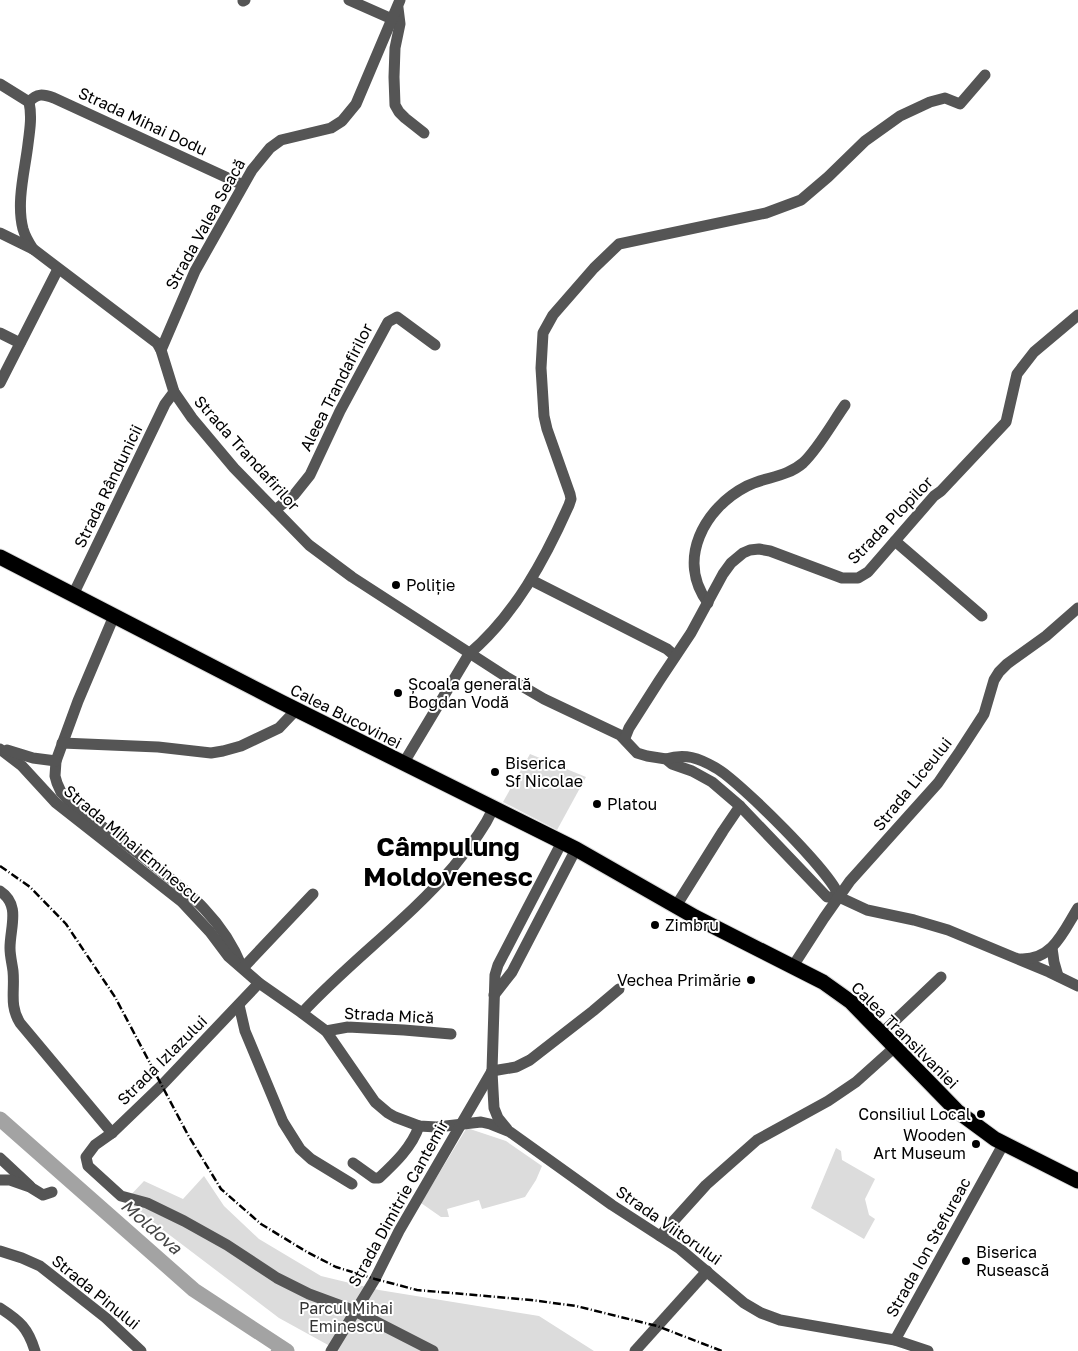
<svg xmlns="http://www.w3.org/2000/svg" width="1078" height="1351" font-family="'Golos Text',sans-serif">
  <rect width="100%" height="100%" fill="#fff"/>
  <g fill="#dcdcdc">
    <polygon points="530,754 586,777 557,830 503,802"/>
    <polygon points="466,1129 470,1129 506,1141 542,1166 536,1180 525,1197 482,1209 479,1200 447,1209 449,1217 441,1217 421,1203"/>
    <polygon points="836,1148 841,1151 842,1160 875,1179 865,1199 869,1215 875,1219 864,1239 811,1208"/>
    <polygon points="204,1176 224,1206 259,1239 321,1276 379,1290 539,1316 594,1351 339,1351 279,1318 163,1230 126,1200 144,1181 183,1199"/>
  </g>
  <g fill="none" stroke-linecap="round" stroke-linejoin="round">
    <polyline stroke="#a3a3a3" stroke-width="2.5" points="272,1351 276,1345"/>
    <polyline stroke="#a3a3a3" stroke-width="15" points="0,1119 194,1290 287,1351"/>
    <defs>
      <polyline id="highway" points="0,557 281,702 576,849 695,917 823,982 851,1002 957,1111 995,1139 1078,1181"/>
    </defs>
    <use href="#highway" stroke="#dbdbdb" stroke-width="17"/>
    <g stroke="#555" stroke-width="11">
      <polyline points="349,0 392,19"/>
      <polyline points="243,1 245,0"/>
      <polyline points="398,8 400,24 395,48 394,77 395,105 399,112 405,118 424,133"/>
      <polyline points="0,84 29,102"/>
      <path d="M29,102C32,116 30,129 28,144C25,170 16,202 23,229C25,236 29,243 33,249L157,343L161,350L174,392L192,418L234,468L309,545L352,577L508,678L544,699L620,735L637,753L647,756L666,759L672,764L692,771L712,782L740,806L827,897H839L867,910L914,920L948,930L1049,972L1078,986"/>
      <path d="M29,102C37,93 43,94 54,98L243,185"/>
      <polyline points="0,233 33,249"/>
      <polyline points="0,333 20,343"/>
      <polyline points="161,350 195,271 252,170 270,148 281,140 331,128 342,121 356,104 400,0"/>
      <polyline points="0,383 58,269"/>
      <polyline points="275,510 294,495 310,475 340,411 388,322 397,317 435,345"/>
      <polyline points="895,541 982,616"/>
      <polyline points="531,580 667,649 675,656"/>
      <polyline points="73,595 165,404 174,392"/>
      <path d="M708,603C676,560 704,508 747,486C765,477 787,477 803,463C818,449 833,422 845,405"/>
      <path d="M114,616L78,701L56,761L55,776L57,783L61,792L72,804C96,822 119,839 143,857C185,890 221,915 242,967"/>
      <polyline points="625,738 629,728 659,681 691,633 723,574 731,563 743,553 750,550 759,549 770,551 842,578 858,578 868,572 934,496 941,491 1006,422 1017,374 1034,352 1078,315"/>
      <polyline points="62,743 158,747 211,753 223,751 241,746 279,728 296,710"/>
      <polyline points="0,749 22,766 56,803 182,902 210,932 228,956 259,983 302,1013 326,1031 375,1102 388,1113 395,1117 419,1126 437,1127 481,1122 490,1124 510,1132 612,1205 680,1249 744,1303 761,1313 780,1320 895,1340 928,1351"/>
      <polyline points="7,750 33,758 56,761"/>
      <path d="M666,759C685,753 699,758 716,768C738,780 835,876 839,897"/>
      <path d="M403,764L469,654C515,615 545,559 569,505L571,499L570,494L547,429L544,416L541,368L543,333L553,315L594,268L619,244L766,213L801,200L828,177L865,141L900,116L930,102L945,98L960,104L985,75"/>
      <path d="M0,891C21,905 10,927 10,948C10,956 12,963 13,971C15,991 9,1005 20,1023L112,1133"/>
      <polyline points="676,906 723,831 740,806"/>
      <polyline points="1052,948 1054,962 1058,976"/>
      <path d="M1021,959C1053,960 1063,932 1078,908"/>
      <polyline points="793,966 824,918 850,881 938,783 960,751 984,714 994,680 999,672 1007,664 1046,636 1078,608"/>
      <polyline points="243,968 313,894"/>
      <polyline points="259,983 162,1085 112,1133 95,1145 86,1157 88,1166 121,1196 147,1203 184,1221 227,1245 277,1278 309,1294 355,1311 433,1351"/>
      <polyline points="494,995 512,972 576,849"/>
      <polyline points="239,1005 245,1031 283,1122 300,1149 311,1159 352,1184"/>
      <path d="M302,1013C350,961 408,920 454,866C469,847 483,831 493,809"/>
      <polyline points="326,1031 348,1027 404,1030 451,1034"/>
      <polyline points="882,1033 941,977"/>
      <polyline points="492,1071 516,1067 530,1060 593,1011 619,989"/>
      <polyline points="507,1129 498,1118 494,1108 493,1090 492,1071 495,975 498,965 562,842"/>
      <polyline points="0,1158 30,1186"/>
      <path d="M353,1163L374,1178H379C395,1163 412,1147 419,1126"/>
      <polyline points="0,1180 10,1180 30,1187 43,1195 52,1192"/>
      <polyline points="660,1236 706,1185 757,1140 828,1101 856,1082 895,1047"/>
      <polyline points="0,1251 22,1258 40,1266 106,1318 141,1351"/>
      <path d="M0,1308C20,1321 28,1328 35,1351"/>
      <polyline points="895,1340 1004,1143"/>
      <polyline points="331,1351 375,1279 399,1231 492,1071"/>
      <polyline points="635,1351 707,1271"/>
    </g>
    <use href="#highway" stroke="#000" stroke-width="15"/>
    <polyline stroke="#000" stroke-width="2.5" stroke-dasharray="8 2.5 1 2.5" stroke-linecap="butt" points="0,866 30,887 66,924 115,997 188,1135 221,1189 261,1224 307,1252 336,1267 375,1279 417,1290 531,1300 576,1306 657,1326 722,1351"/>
  </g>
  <g fill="#000" stroke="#fff" stroke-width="2">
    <circle cx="396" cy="585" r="5"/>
    <circle cx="398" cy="693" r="5"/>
    <circle cx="495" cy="772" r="5"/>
    <circle cx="597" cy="804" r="5"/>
    <circle cx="655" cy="925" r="5"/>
    <circle cx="751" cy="980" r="5"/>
    <circle cx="981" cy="1114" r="5"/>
    <circle cx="976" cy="1144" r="5"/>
    <circle cx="966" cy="1261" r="5"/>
  </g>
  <g text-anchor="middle" stroke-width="4" stroke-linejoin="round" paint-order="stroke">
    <g font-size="16" fill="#000" stroke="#fff">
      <text transform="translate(143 121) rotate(25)" y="6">Strada Mihai Dodu</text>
      <text transform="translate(205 224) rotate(-61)" y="6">Strada Valea Seacă</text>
      <text transform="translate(336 387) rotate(-63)" y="6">Aleea Trandafirilor</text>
      <text transform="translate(247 453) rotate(48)" y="6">Strada Trandafirilor</text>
      <text transform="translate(108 486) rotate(-64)" y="6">Strada Rândunicii</text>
      <text transform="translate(890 520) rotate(-46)" y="6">Strada Plopilor</text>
      <text transform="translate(346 716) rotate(27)" y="6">Calea Bucovinei</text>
      <text transform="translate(912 784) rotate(-51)" y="6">Strada Liceului</text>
      <text transform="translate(133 844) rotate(40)" y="6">Strada Mihai Eminescu</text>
      <text transform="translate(389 1015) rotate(3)" y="6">Strada Mică</text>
      <text transform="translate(905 1035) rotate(45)" y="6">Calea Transilvaniei</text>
      <text transform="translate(162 1060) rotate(-45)" y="6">Strada Izlazului</text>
      <text transform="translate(398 1203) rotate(-61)" y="6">Strada Dimitrie Cantemir</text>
      <text transform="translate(669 1225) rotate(35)" y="6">Strada Viitorului</text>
      <text transform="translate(928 1247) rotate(-61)" y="6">Strada Ion Stefureac</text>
      <text transform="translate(96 1292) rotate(39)" y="6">Strada Pinului</text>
    </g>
    <g font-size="16" fill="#000" stroke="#fff" text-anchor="start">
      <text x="406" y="591">Poliție</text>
      <text x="408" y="690">Școala generală<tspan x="408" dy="18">Bogdan Vodă</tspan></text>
      <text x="505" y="769">Biserica<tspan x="505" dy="18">Sf Nicolae</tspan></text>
      <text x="607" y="810">Platou</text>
      <text x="665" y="931">Zimbru</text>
      <text x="741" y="986" text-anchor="end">Vechea Primărie</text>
      <text x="971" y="1120" text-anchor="end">Consiliul Local</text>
      <text x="966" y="1141" text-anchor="end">Wooden<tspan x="966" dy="18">Art Museum</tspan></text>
      <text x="976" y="1258">Biserica<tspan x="976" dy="18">Rusească</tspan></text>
    </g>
    <g font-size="16" fill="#333" stroke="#fff">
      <text x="346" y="1314">Parcul Mihai<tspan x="346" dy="18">Eminescu</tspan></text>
    </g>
    <g font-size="18" font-style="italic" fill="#444" stroke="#fff">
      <text transform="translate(151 1227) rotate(41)" y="6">Moldova</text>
    </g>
    <g font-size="26" font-weight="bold" fill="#000" stroke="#fff">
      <text x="448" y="856">Câmpulung<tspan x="448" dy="30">Moldovenesc</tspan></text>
    </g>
  </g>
</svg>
